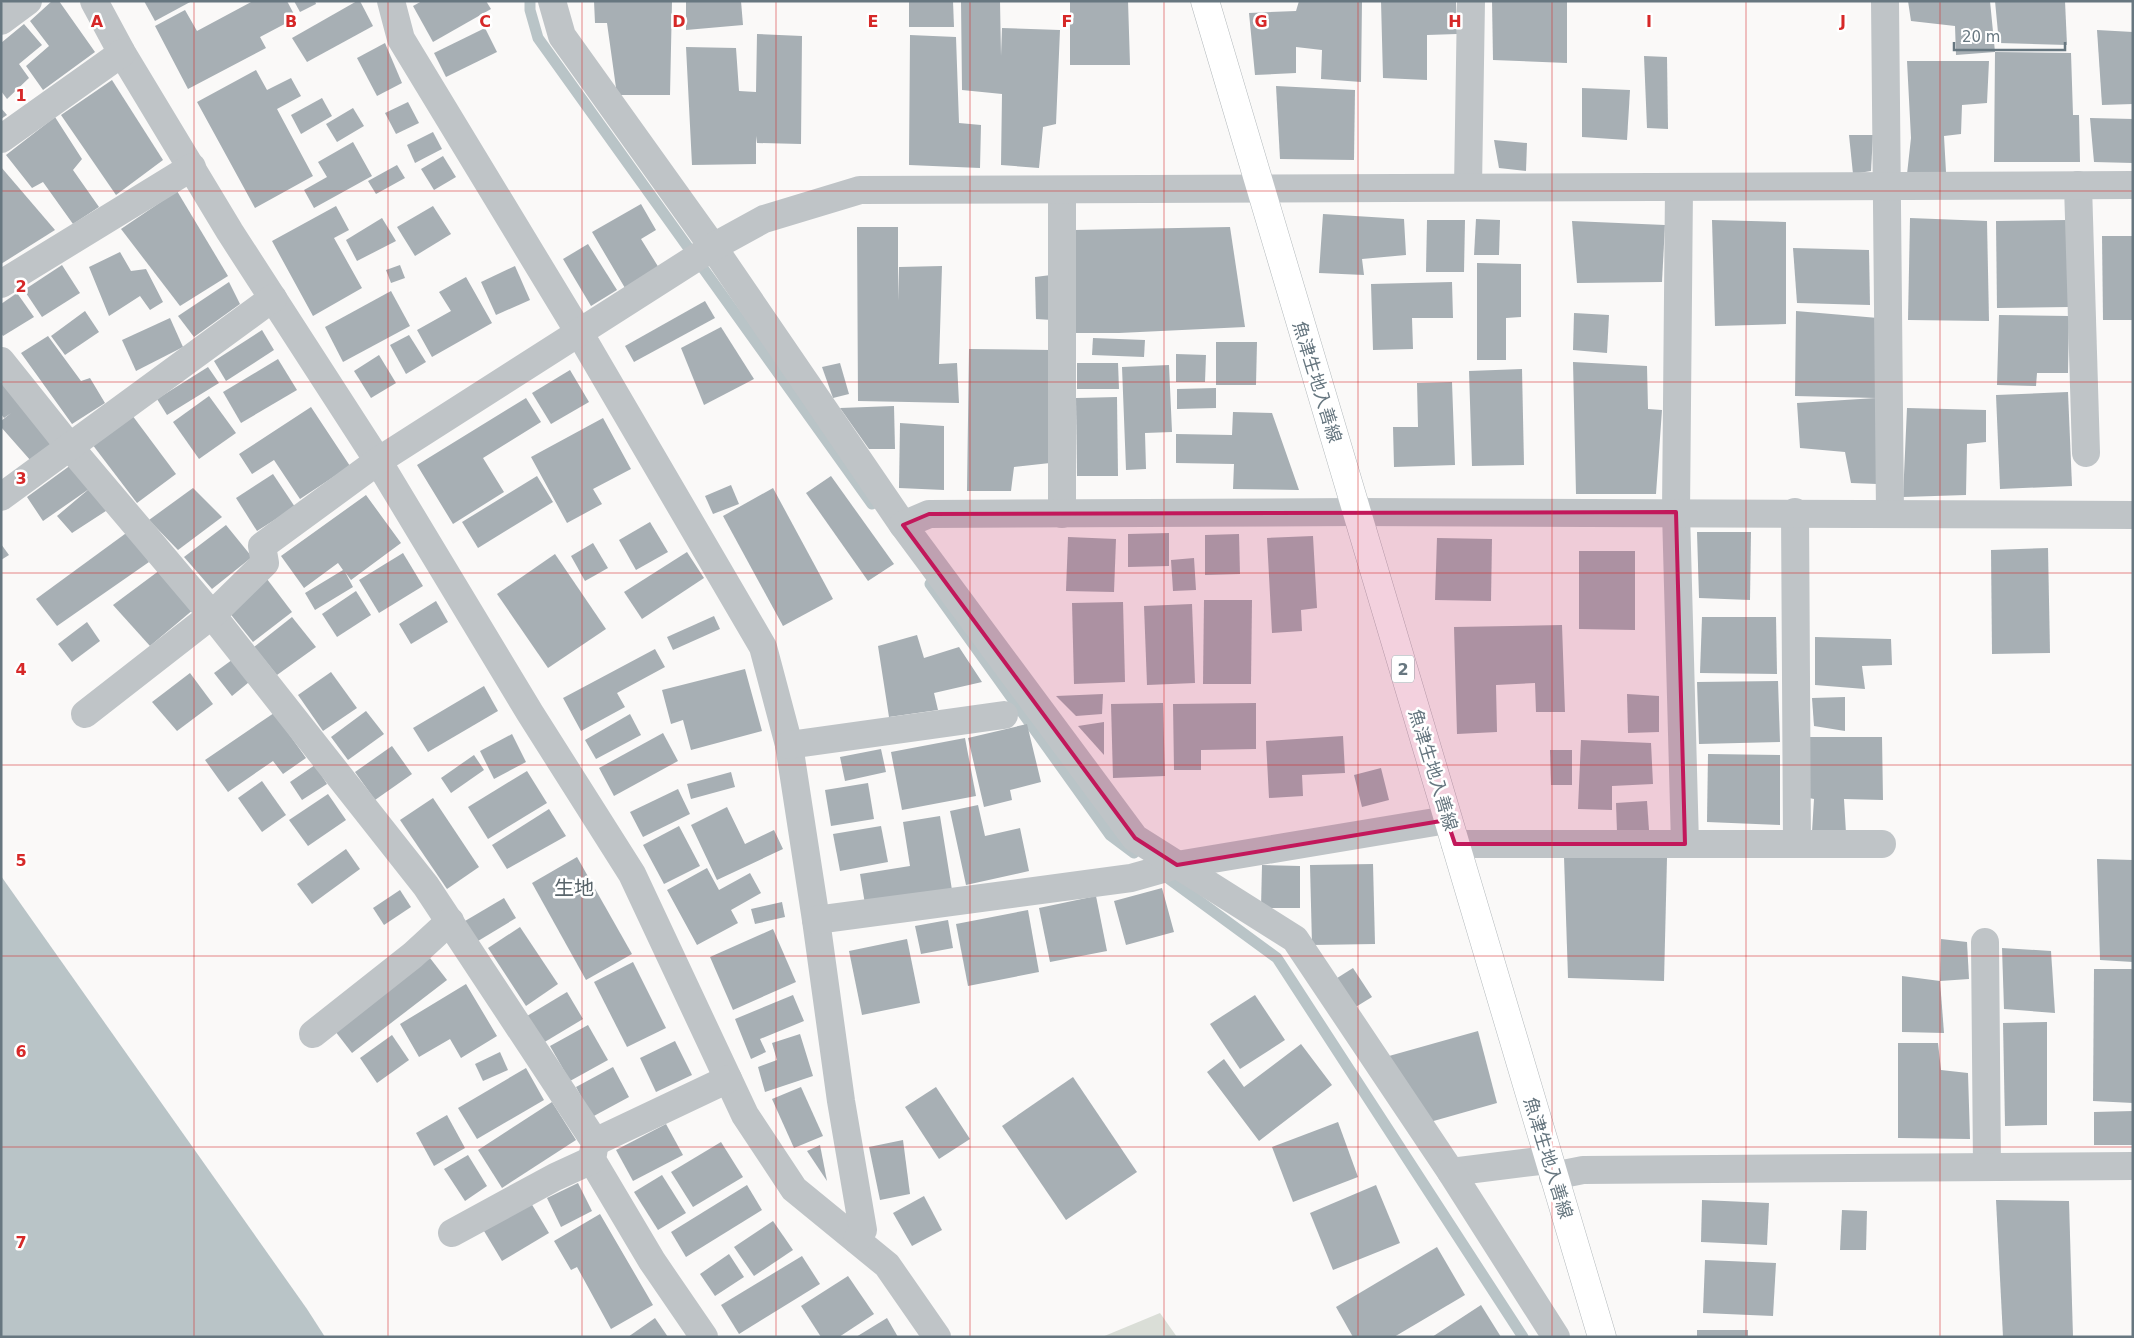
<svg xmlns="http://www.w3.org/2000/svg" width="2134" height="1338" font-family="'DejaVu Sans','Noto Sans JP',sans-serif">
  <rect width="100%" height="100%" fill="#faf9f8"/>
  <polygon fill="#daded7" points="1160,1313 1177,1337 1102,1337"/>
  <polygon fill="#b9c4c7" points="1,876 307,1309 325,1337 1,1337"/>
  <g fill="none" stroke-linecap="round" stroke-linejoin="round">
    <g stroke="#b9c4c7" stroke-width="11">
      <polyline points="530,1 530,10 538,38 872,504"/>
      <polyline points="930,584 1110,835 1134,853"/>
      <polyline points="1161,873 1277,958 1523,1337"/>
    </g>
  </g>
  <g fill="#a7afb4">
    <polygon points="52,1 59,1 95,52 43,90 26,66 49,46 30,21"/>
    <polygon points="144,1 192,1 155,21"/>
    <polygon points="253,1 287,1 296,18 260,37 266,48 188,89 155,26 185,10 197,31"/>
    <polygon points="294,1 315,1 316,4 300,12"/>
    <polygon points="357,1 360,1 373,26 307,62 292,38"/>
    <polygon points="422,1 486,1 491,9 433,42 413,6"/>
    <polygon points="594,1 672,1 670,95 617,95 607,23 595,23"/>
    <polygon points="686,1 741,1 743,25 686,30"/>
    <polygon points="909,1 953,1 954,27 909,27"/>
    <polygon points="961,1 1000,1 1001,56 1002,28 1060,30 1056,124 1043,127 1039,168 1001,165 1002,94 962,90"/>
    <polygon points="1070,1 1128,1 1130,65 1070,65"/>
    <polygon points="1299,1 1362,1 1361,82 1321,79 1322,50 1296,47 1296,73 1255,75 1249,13 1296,11"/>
    <polygon points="1381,1 1456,1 1457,34 1427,35 1427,80 1383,78"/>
    <polygon points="1492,1 1567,1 1567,63 1493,60"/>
    <polygon points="1908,1 1990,1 1995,52 1956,55 1955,26 1911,21"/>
    <polygon points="1995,1 2065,1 2067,45 1999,43"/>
    <polygon points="24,24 42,45 19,64 29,78 7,99 1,91 1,43"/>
    <polygon points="485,28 497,52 446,77 434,53"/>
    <polygon points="2097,30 2133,32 2133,104 2102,105"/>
    <polygon points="757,34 802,36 801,144 757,143 756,136 756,164 692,165 686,47 736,48 739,91 756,92"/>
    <polygon points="910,35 956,37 959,123 981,125 980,168 909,165"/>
    <polygon points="385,43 402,83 377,96 357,58"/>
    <polygon points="1995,52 2071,53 2073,115 2079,115 2080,162 1994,162"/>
    <polygon points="1644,56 1667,57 1668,129 1647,128"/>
    <polygon points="1907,61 1989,61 1987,103 1962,105 1961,134 1944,136 1946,172 1907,174 1911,138"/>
    <polygon points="256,70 267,90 291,78 301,96 277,109 313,176 255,208 197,102"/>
    <polygon points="112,80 163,160 116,195 61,115"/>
    <polygon points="1276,86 1355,90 1354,160 1280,159"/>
    <polygon points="1582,88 1630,90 1627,140 1582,137"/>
    <polygon points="322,98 332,116 301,134 291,115"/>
    <polygon points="408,102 419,123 396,134 385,113"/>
    <polygon points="1,108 7,115 1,119"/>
    <polygon points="353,108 364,126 337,142 326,124"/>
    <polygon points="55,117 82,159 73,170 99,207 73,224 43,182 32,188 6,155"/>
    <polygon points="2090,118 2133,119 2133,163 2094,162"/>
    <polygon points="433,132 442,149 415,163 407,145"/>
    <polygon points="1849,135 1873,135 1871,171 1853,174"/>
    <polygon points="1494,140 1527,143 1526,171 1499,168"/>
    <polygon points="353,142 372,176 314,208 304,190 327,177 318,162"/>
    <polygon points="443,156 456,177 434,190 421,169"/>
    <polygon points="397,165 405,178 376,194 368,181"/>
    <polygon points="1,167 55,230 1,264"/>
    <polygon points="177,191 228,276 180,306 121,229"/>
    <polygon points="641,204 656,230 641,239 659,268 625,288 592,232"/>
    <polygon points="336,206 349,230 334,238 362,288 313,316 272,241"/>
    <polygon points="433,206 451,234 415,256 397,227"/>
    <polygon points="1323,214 1404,219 1406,255 1362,259 1364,275 1319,273"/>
    <polygon points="382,218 396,241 357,261 346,240"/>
    <polygon points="1910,218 1987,221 1989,321 1908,320"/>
    <polygon points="1476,219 1500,220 1499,255 1474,255"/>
    <polygon points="1427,220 1465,220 1464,272 1426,272"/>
    <polygon points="1712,220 1786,222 1786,324 1715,326"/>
    <polygon points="2068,220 2069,307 1997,308 1996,221"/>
    <polygon points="1572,221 1665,225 1662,282 1577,283"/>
    <polygon points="857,227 898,227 898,301 899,267 942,266 939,364 957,363 959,403 858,401"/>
    <polygon points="1230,227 1245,327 1119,333 1075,333 1074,230"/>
    <polygon points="2102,236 2133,236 2133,320 2103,320"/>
    <polygon points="588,244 617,290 591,306 563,259"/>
    <polygon points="1793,248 1869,250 1870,305 1797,303"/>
    <polygon points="120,252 131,271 146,269 163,302 150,310 140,296 109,316 89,267"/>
    <polygon points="1477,263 1521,264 1521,317 1506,318 1506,360 1477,360"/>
    <polygon points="62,265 80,293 42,317 24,290"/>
    <polygon points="400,265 405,278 391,283 386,270"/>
    <polygon points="515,266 530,300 496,315 481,282"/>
    <polygon points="1051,275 1052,320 1036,319 1035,277"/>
    <polygon points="466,277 492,323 432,357 417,330 451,311 439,292"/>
    <polygon points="229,282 240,304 194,337 178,316"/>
    <polygon points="1452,282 1453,318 1412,318 1413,349 1373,350 1371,284"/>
    <polygon points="391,291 410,326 343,362 325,327"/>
    <polygon points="17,293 34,317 3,336 1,333 1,304"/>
    <polygon points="705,301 715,318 634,362 625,346"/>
    <polygon points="85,311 99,332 65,355 51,336"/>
    <polygon points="1796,311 1878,318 1877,484 1851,483 1845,452 1800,448 1797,403 1876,398 1795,396"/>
    <polygon points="1574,313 1609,315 1607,353 1573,350"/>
    <polygon points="1999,315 2069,316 2068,373 2037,373 2036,386 1997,385"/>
    <polygon points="170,318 183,347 136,371 122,340"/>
    <polygon points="721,327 754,379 704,405 681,348"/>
    <polygon points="262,330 274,350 226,381 214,361"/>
    <polygon points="409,335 426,362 406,374 390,345"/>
    <polygon points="48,336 81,381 90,378 105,403 72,424 21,353"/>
    <polygon points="1093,338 1145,340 1144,357 1092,355"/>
    <polygon points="1216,342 1257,342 1256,385 1216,385"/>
    <polygon points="969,349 1051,350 1050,463 1014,467 1011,491 967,491"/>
    <polygon points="1176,354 1206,355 1205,382 1176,382"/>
    <polygon points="379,355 396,383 371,398 354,371"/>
    <polygon points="278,359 297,390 241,423 223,392"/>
    <polygon points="1573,362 1647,366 1648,409 1662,410 1656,494 1576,494"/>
    <polygon points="840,363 849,394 833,398 822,367"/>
    <polygon points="1077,363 1118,363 1119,389 1077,389"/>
    <polygon points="1169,365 1172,432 1145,433 1146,469 1126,470 1122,367"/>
    <polygon points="208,367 219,383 167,415 157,399"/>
    <polygon points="1522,369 1524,465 1472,466 1469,371"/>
    <polygon points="570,370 589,402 551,424 532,393"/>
    <polygon points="1,372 57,442 31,461 1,427 1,421 11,413 4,418 1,414"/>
    <polygon points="1452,382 1455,465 1394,467 1393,427 1418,427 1417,383"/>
    <polygon points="1216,388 1216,408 1177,409 1177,389"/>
    <polygon points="2068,392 2072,486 2000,489 1996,395"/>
    <polygon points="209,396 236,433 199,459 173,422"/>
    <polygon points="1117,397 1118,476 1077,476 1076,398"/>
    <polygon points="526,398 541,422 483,458 504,492 453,524 417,465"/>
    <polygon points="894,406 895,449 869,449 840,408"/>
    <polygon points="311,407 350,466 300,499 274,460 252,474 239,454"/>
    <polygon points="1907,408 1986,410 1986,442 1967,444 1966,495 1903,497"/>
    <polygon points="1233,412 1272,413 1299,490 1233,489 1234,464 1176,463 1176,434 1232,435"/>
    <polygon points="132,415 176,474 137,503 92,444"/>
    <polygon points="603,418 631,469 593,489 602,504 567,523 531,457"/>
    <polygon points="900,423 944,426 944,490 899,488"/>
    <polygon points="75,462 109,509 72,533 57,516 89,489 43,521 27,497"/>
    <polygon points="273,474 295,507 257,531 236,498"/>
    <polygon points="537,476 553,502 478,548 462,522"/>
    <polygon points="831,476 894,564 868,581 806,493"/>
    <polygon points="731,485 739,504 713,514 705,496"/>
    <polygon points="193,488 222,517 178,550 149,520"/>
    <polygon points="773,488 833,599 783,626 723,516"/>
    <polygon points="366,495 401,543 351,580 345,572 353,587 315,610 305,593 343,570 338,563 304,588 281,556"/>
    <polygon points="650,522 668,552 636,570 619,540"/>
    <polygon points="226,525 252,557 212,589 184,557"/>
    <polygon points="129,531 149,562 57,626 36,599"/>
    <polygon points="1697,532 1751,532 1750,600 1699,598"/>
    <polygon points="1169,533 1169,566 1128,567 1128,534"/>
    <polygon points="1239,534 1240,574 1205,575 1205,535"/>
    <polygon points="1313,536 1317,608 1301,610 1302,631 1272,633 1267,538"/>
    <polygon points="1068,537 1116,539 1114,592 1066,591"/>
    <polygon points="1437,538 1492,539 1491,601 1435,600"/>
    <polygon points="593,543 608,568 585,581 571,556"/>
    <polygon points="1,544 9,555 1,560"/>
    <polygon points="2048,548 2050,653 1992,654 1991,550"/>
    <polygon points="1579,551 1635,551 1635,630 1579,629"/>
    <polygon points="687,552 704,578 642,619 624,592"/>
    <polygon points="403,553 423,586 379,613 359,580"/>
    <polygon points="555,554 606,629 548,668 497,594"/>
    <polygon points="1194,558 1196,590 1173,591 1171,560"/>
    <polygon points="160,570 194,609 150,646 113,605"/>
    <polygon points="267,579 292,612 253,642 228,611"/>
    <polygon points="356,591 371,615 337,637 322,614"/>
    <polygon points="1204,600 1252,600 1251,684 1203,684"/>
    <polygon points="436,601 448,622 411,644 399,624"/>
    <polygon points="1123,602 1125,682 1074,684 1072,603"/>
    <polygon points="1192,604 1195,683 1147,685 1144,606"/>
    <polygon points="714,616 720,629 673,650 667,637"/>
    <polygon points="292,617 316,647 277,675 254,647"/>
    <polygon points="1702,617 1776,617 1777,674 1700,673"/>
    <polygon points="87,622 100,641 72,662 58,644"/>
    <polygon points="1562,625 1565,712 1536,712 1535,683 1496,685 1497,732 1457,734 1454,627"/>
    <polygon points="917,635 924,658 959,647 982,682 934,693 938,710 889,717 878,646"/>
    <polygon points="1815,637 1891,639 1892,665 1862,666 1865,689 1815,685"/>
    <polygon points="655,649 665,667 617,693 625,707 581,731 563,698"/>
    <polygon points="236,657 254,678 232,696 214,673"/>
    <polygon points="745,669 762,731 691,750 683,720 671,724 662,690"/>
    <polygon points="331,672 357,708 323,731 298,695"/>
    <polygon points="190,673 213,704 177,731 152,702"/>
    <polygon points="1778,681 1780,742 1699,744 1697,682"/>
    <polygon points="484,686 498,711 428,752 413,728"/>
    <polygon points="1103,694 1102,714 1076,716 1056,696"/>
    <polygon points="1627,694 1659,696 1659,732 1628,733"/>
    <polygon points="1845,697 1845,731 1814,726 1812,698"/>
    <polygon points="1163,703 1165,776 1113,778 1111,704"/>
    <polygon points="1256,703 1256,749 1201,750 1201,770 1174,770 1173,704"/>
    <polygon points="366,711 384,734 348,760 331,737"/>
    <polygon points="274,713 306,758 283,774 273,761 228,792 205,760"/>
    <polygon points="630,714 641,735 596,759 585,740"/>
    <polygon points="1104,722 1104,755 1078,726"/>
    <polygon points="1027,724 1041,782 1010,790 1012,800 984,807 968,738"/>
    <polygon points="663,733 678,761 614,796 599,768"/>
    <polygon points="512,734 526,762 494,779 480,751"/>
    <polygon points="1343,736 1345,773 1302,775 1303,796 1269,798 1266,741"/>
    <polygon points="1810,737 1882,737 1883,800 1844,799 1846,833 1812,832 1814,799 1809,798"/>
    <polygon points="965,738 976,796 902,810 891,752"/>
    <polygon points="1581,740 1651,743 1653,784 1612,786 1612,810 1578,809"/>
    <polygon points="392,746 412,774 375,800 355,772"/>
    <polygon points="881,749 886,772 845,781 840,757"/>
    <polygon points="1550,750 1572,750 1572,785 1551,785"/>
    <polygon points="1708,754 1780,755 1780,825 1707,822"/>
    <polygon points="474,755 484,770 451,793 441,778"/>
    <polygon points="315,765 327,784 302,800 290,782"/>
    <polygon points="1381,768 1389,800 1362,807 1354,775"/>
    <polygon points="527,771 547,803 488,839 468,807"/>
    <polygon points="731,772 735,787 691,799 687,784"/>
    <polygon points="262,781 286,815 262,832 238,798"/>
    <polygon points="868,783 874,819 831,826 825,790"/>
    <polygon points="678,789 690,814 643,837 630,812"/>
    <polygon points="328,794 346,820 308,846 289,820"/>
    <polygon points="433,798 479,867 447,889 400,820"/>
    <polygon points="1647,801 1649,830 1617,832 1616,803"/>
    <polygon points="978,805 985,836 1020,828 1029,871 966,885 950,811"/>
    <polygon points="727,807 745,844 774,830 783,849 717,880 691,825"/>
    <polygon points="549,809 566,836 507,869 492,845"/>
    <polygon points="940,816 952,890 865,904 860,874 910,866 903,822"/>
    <polygon points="679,826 700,866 664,884 643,845"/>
    <polygon points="881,826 888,862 840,871 833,834"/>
    <polygon points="346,849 360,869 312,904 297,884"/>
    <polygon points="577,857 632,954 586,980 532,883"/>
    <polygon points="1564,857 1667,858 1664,981 1568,978"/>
    <polygon points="2097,859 2133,860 2133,962 2100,960"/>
    <polygon points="1373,864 1375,944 1312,945 1310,865"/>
    <polygon points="1262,865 1300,866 1300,908 1261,908"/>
    <polygon points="707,868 719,890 750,873 761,893 731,910 738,923 697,945 667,890"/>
    <polygon points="1162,888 1174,932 1126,945 1114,901"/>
    <polygon points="400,890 411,907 384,925 373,908"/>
    <polygon points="1096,896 1107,951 1050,962 1039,908"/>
    <polygon points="504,898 516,918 478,941 465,921"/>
    <polygon points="782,902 785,917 755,924 751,909"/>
    <polygon points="1028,910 1039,972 968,986 956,924"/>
    <polygon points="948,920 953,948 921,954 915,926"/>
    <polygon points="520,927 558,984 526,1006 488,948"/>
    <polygon points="773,929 796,982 733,1010 710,957"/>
    <polygon points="907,939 920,1003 862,1015 849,951"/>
    <polygon points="1941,939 1967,942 1969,979 1940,981"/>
    <polygon points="2002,948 2051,951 2055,1013 2004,1009"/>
    <polygon points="430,958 447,980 352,1053 335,1031"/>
    <polygon points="633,962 666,1028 627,1047 594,982"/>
    <polygon points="1353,968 1372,997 1354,1008 1334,980"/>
    <polygon points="2094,969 2133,969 2133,1103 2093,1101"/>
    <polygon points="1902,976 1940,981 1944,1033 1902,1032"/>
    <polygon points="466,984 497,1036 461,1058 450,1039 419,1057 400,1024"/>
    <polygon points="567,992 583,1019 543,1043 527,1016"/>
    <polygon points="793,995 804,1021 760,1039 766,1052 751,1059 735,1019"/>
    <polygon points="1255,995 1285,1040 1240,1069 1210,1024"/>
    <polygon points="2047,1022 2047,1125 2005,1126 2003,1023"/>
    <polygon points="588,1025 608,1060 570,1081 550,1046"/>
    <polygon points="1478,1031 1497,1103 1430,1122 1389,1056"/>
    <polygon points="800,1034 813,1076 765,1092 758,1067 777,1060 772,1043"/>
    <polygon points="392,1035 409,1060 377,1083 360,1058"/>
    <polygon points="675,1041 692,1075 656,1092 640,1058"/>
    <polygon points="1898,1043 1938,1043 1941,1070 1968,1073 1970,1139 1898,1138"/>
    <polygon points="1301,1044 1332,1085 1259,1141 1207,1072 1224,1059 1244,1087"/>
    <polygon points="500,1052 508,1070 483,1081 475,1064"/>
    <polygon points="613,1067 629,1097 592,1117 576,1087"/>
    <polygon points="526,1068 544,1100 477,1139 458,1108"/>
    <polygon points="1073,1077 1137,1172 1066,1220 1002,1126"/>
    <polygon points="801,1087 823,1136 794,1148 772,1099"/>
    <polygon points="936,1087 970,1139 939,1159 905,1107"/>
    <polygon points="552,1102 576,1140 502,1188 478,1150"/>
    <polygon points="2133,1111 2133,1145 2094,1145 2094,1112"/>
    <polygon points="447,1115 465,1148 434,1166 416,1133"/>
    <polygon points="1338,1122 1358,1177 1293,1202 1272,1147"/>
    <polygon points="666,1124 683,1155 633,1181 616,1150"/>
    <polygon points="903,1140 910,1194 880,1200 869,1147"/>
    <polygon points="721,1142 743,1177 693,1207 671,1172"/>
    <polygon points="820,1145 827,1181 807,1151"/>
    <polygon points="468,1155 487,1186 465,1201 444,1169"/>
    <polygon points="662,1175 686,1213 658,1230 634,1192"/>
    <polygon points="578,1183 592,1211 561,1227 547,1198"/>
    <polygon points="747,1185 762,1210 686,1257 671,1232"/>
    <polygon points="1376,1185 1400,1243 1333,1270 1310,1213"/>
    <polygon points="924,1196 942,1230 912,1246 893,1213"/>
    <polygon points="1702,1200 1769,1203 1767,1245 1701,1242"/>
    <polygon points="1996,1200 2069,1201 2073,1337 2003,1337"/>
    <polygon points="531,1203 549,1233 502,1261 484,1231"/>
    <polygon points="1842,1210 1867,1211 1866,1250 1840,1250"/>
    <polygon points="600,1214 653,1305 611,1329 577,1267 571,1270 554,1241"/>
    <polygon points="773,1221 793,1250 754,1276 734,1247"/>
    <polygon points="1437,1247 1465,1295 1394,1337 1353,1337 1336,1307"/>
    <polygon points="729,1254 744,1277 715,1296 700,1274"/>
    <polygon points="802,1256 820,1284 739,1334 721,1305"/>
    <polygon points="1705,1260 1776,1263 1773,1316 1703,1313"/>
    <polygon points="848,1276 874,1314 839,1337 821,1337 801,1306"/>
    <polygon points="1481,1305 1501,1337 1432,1337"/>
    <polygon points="655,1318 668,1337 628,1337"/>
    <polygon points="887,1318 898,1337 856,1337"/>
    <rect x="1697" y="1330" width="51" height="7"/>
  </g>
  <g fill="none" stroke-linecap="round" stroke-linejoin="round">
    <defs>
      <polyline id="major" points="1205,1 1602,1337"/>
    </defs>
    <use href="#major" stroke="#b3b9bc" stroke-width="29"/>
    <g stroke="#bfc4c7" stroke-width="28">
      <polyline points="94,1 122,53 230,232 378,461 530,713 632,874 745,1115 794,1189 887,1265 937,1337"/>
      <polyline points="391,1 401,39 580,334 763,647 789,745 816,920 841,1101 863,1230 857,1240"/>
      <polyline points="552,1 562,36 713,247 903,525"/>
      <polyline points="1885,1 1890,513"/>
      <polyline points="1,21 28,1"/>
      <polyline points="1,139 122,53"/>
      <polyline points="2078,185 2086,453"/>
      <polyline points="1468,187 1471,1"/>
      <polyline points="1679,188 1676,512 1685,844"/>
      <polyline points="1062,190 1062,514"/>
      <polyline points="1,284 192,167"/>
      <polyline points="1,361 69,446 212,615 426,886 595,1142 592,1160 652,1261 704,1337"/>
      <polyline points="1,497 273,298"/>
      <polyline points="1795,512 1797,843"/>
      <polyline points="85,714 212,615 265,563 262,546 378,461 713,247 764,219 860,190 2133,185"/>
      <polyline points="789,745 1004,715"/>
      <polyline points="1455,844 1882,844"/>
      <polyline points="816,920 1131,878 1177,865 1447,820"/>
      <polyline points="1985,942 1987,1167"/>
      <polyline points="313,1034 413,955 450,921"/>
      <polyline points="595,1142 728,1079"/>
      <polyline points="1548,1160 1451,1172 1295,939 1135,838 903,525 929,514 1356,512 2133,515"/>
      <polyline points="1451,1172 1556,1337"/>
      <polyline points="1553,1176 1583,1170 2133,1166"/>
      <polyline points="452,1233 555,1177 592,1160"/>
    </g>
    <use href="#major" stroke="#fff" stroke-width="28"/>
  </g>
  <path fill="#c2185b" fill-opacity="0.2" stroke="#c2185b" stroke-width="4" stroke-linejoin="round" d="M1676,512L1685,844H1455L1447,820L1177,865L1135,838L903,525L929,514Z"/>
  <path fill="none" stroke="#d62828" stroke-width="1" stroke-opacity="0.55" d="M194,1V1337M388,1V1337M582,1V1337M776,1V1337M970,1V1337M1164,1V1337M1358,1V1337M1552,1V1337M1746,1V1337M1940,1V1337M1,191H2133M1,382H2133M1,573H2133M1,765H2133M1,956H2133M1,1147H2133"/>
  <g text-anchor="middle" stroke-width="5" stroke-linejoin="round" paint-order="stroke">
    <rect fill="#fff" stroke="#95a0a6" stroke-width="1" x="1392" y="655.5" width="22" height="27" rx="4"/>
    <g font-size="16" font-weight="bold" fill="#677780">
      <text x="1403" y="675">2</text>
    </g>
    <g font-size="18" fill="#677780" stroke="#fff">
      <text transform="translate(1317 382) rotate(73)" y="6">魚津生地入善線</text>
      <text transform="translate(1433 770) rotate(73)" y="6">魚津生地入善線</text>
      <text transform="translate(1548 1158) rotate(73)" y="6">魚津生地入善線</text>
    </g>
    <g font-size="20" fill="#59656b" stroke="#fff">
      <text x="574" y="895">生地</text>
    </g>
  </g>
  <g font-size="16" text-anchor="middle" font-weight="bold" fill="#d62828" stroke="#fff" stroke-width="5" stroke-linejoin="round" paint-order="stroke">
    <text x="97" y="27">A</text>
    <text x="291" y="27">B</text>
    <text x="485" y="27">C</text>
    <text x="679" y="27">D</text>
    <text x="873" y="27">E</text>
    <text x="1067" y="27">F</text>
    <text x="1261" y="27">G</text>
    <text x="1455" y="27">H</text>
    <text x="1649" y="27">I</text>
    <text x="1843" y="27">J</text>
    <text x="21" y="101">1</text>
    <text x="21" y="292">2</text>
    <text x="21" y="484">3</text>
    <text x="21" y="675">4</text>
    <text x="21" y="866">5</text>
    <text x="21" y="1057">6</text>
    <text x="21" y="1248">7</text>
  </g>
  <rect width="2134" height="1338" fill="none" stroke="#677780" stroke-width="5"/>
  <path d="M1954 42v8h111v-8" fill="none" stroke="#677780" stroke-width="2.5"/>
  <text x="1962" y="42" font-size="15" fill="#677780" stroke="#ffffff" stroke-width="4" paint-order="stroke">20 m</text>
</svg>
